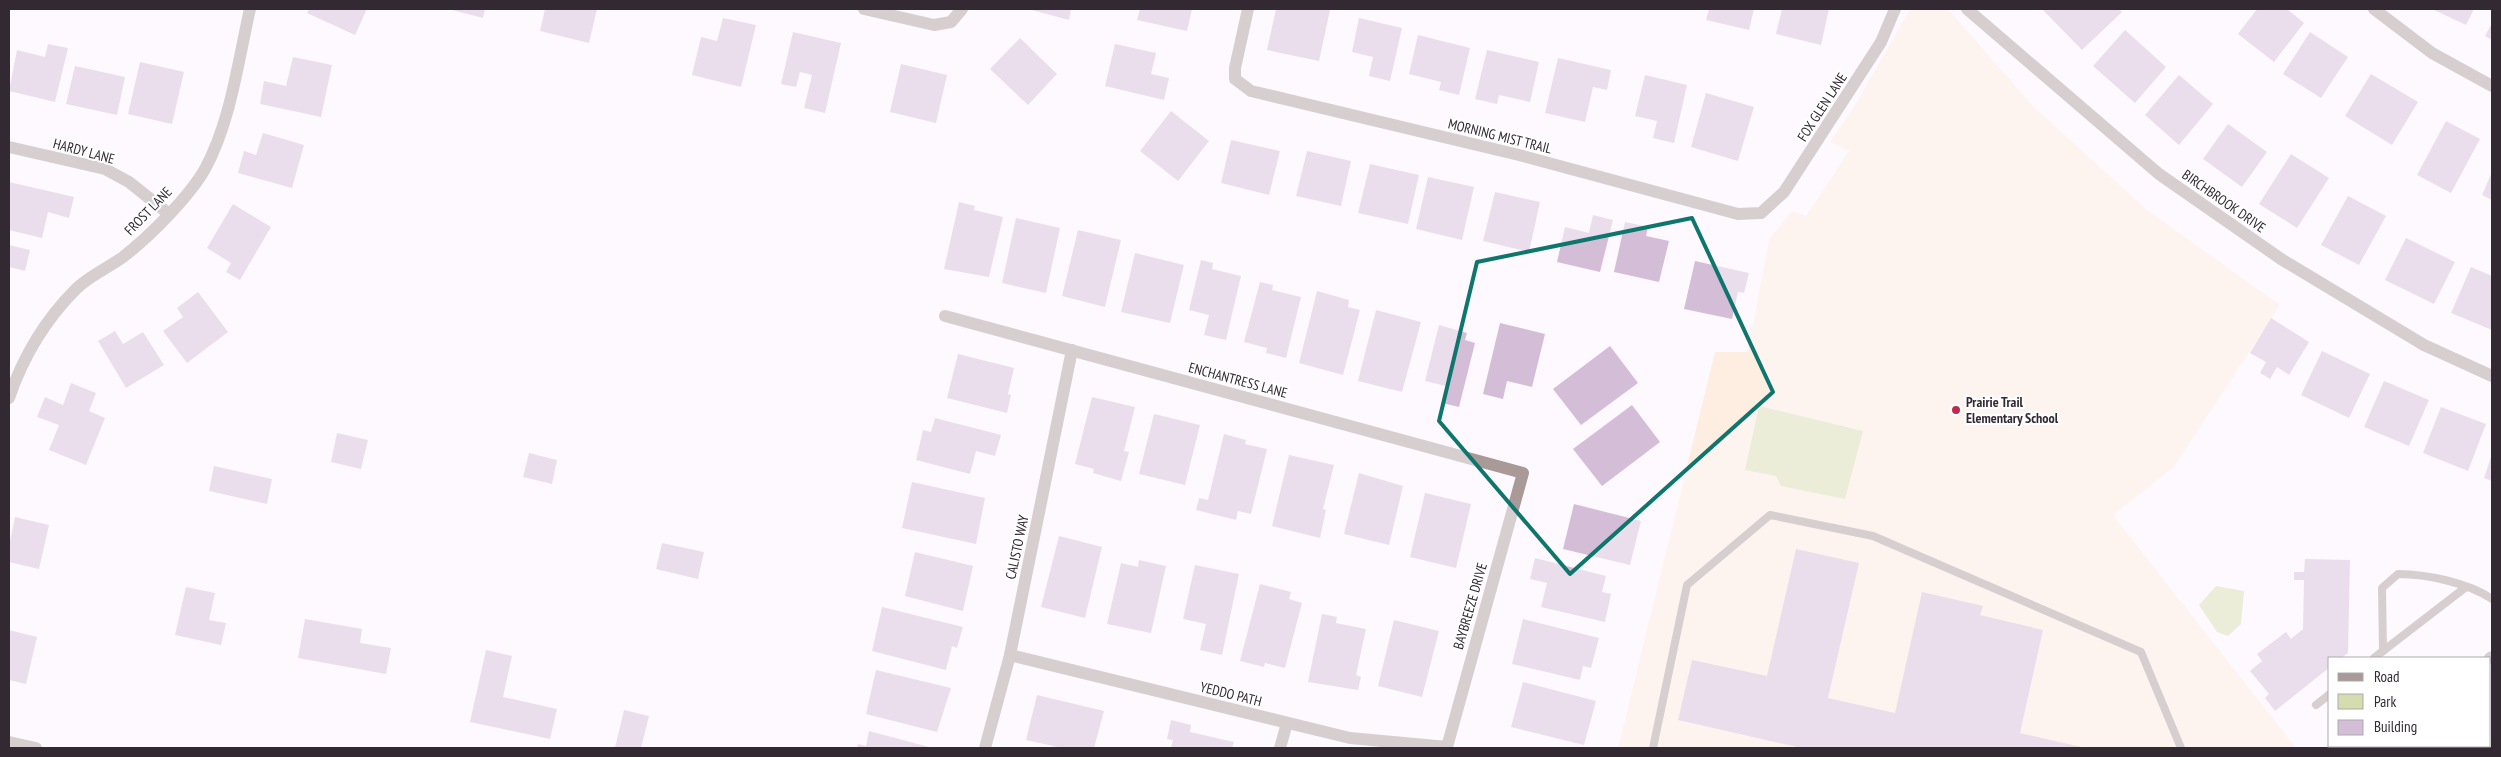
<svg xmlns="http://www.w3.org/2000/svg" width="2501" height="757" font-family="'PT Sans Narrow',sans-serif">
  <rect width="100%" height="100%" fill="#fef9fe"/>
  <polygon fill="#fdeee1" points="1910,9 1948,9 2033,106 2147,210 2280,305 2174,467 2113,515 2296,748 1618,748 1715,352 1748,352 1769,239 1792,211 1806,216 1849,151 1830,142 1855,105"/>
  <g fill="#d5ddae">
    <polygon points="1759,406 1863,431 1845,499 1781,486 1776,476 1745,470"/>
    <polygon points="2216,586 2244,591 2241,624 2228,636 2217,632 2199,605"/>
  </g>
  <g fill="#d4bdd7">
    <polygon points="309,9 367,9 355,35 307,13"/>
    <polygon points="448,9 485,9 483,18"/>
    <polygon points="545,9 597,9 589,43 540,31"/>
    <polygon points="1028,9 1071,9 1069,20"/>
    <polygon points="1140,9 1192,9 1187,31 1137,20"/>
    <polygon points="1276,9 1330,10 1319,61 1267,50"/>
    <polygon points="1709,9 1754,9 1749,30 1706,20"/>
    <polygon points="1782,9 1829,9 1821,45 1776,34"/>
    <polygon points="2042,9 2119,9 2122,12 2082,50"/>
    <polygon points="2257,9 2287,9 2304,23 2274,62 2238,34"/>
    <polygon points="2432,9 2474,9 2466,25"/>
    <polygon points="723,18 756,25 741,87 692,75 701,37 717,41"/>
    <polygon points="1359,18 1402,28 1390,81 1369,76 1373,57 1352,52"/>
    <polygon points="2492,23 2492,40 2485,36"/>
    <polygon points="2125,30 2166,67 2135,103 2093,66"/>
    <polygon points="793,32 841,43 825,113 804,108 812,75 800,72 796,87 781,84"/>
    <polygon points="2310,32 2348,57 2321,98 2283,74"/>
    <polygon points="1418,35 1470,48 1459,95 1439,90 1441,82 1409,74"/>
    <polygon points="1020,38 1057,74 1028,105 990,69"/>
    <polygon points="48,44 68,48 55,102 9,91 17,50 45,57"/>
    <polygon points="1115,44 1156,53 1151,74 1169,78 1164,100 1105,86"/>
    <polygon points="1487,50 1539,62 1530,102 1499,95 1497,104 1475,99"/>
    <polygon points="293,57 332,65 321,117 260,104 264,81 286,86"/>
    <polygon points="1558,58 1611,70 1607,90 1593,87 1585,122 1545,113"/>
    <polygon points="140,62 184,72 172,124 128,114"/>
    <polygon points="901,64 947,75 936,123 890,112"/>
    <polygon points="75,66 125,77 117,115 66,104"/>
    <polygon points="2371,74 2418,102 2392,145 2345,116"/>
    <polygon points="1645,75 1687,85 1674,143 1653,138 1657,121 1635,116"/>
    <polygon points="2179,75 2213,104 2179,145 2145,115"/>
    <polygon points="1706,93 1754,107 1738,161 1691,147"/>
    <polygon points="1171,111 1209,141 1178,181 1140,151"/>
    <polygon points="2446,121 2480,139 2451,193 2417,175"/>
    <polygon points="2228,124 2267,152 2242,187 2203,159"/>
    <polygon points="263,133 304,145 292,188 238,173 244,151 256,155"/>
    <polygon points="1231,140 1280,151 1269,195 1221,183"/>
    <polygon points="1307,151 1351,161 1341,206 1296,196"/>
    <polygon points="2291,154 2329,178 2297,228 2259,204"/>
    <polygon points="1370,164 1419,175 1408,224 1358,213"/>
    <polygon points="2492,172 2492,200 2482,195"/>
    <polygon points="1428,177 1474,187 1462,240 1416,229"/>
    <polygon points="9,182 74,197 69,218 48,212 42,238 9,230"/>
    <polygon points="1495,192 1540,202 1529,252 1483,241"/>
    <polygon points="2348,196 2386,216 2359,265 2321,245"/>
    <polygon points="959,202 975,206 974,210 1003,217 989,277 944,269"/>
    <polygon points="233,204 271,227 240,280 226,272 231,263 207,248"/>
    <polygon points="1593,215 1613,220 1600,272 1557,262 1565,227 1589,233"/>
    <polygon points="1016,218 1060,228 1046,293 1002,283"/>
    <polygon points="1625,222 1648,227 1646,236 1669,241 1659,282 1614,272"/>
    <polygon points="1078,230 1121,240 1105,307 1062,296"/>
    <polygon points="2406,238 2455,262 2434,304 2385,280"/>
    <polygon points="9,245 30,250 25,271 9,267"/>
    <polygon points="1135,253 1184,265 1170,323 1121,312"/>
    <polygon points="1201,260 1213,263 1212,269 1241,276 1226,340 1204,335 1209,315 1189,310"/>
    <polygon points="1695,261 1749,273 1744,293 1738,292 1732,319 1684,309"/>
    <polygon points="2471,267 2492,276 2492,330 2451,313"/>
    <polygon points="1260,282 1273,285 1272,290 1301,297 1286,358 1266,353 1267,348 1244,342"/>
    <polygon points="1317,291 1349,300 1348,307 1360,310 1343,375 1299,363"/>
    <polygon points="198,292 228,332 187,363 163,331 183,317 177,308"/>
    <polygon points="1376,310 1421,322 1402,392 1358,381"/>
    <polygon points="2271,318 2309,342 2289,375 2277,367 2270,379 2260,373 2266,362 2250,353"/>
    <polygon points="1500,323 1545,334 1532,387 1507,381 1503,399 1483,394"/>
    <polygon points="1439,325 1467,333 1465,340 1475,343 1459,407 1442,403 1446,386 1425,381"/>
    <polygon points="115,331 123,344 143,332 164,365 126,388 98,341"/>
    <polygon points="1610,346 1638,383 1581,425 1553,389"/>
    <polygon points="2322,351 2370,374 2349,418 2301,395"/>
    <polygon points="958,354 1014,368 1008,394 1011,395 1007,413 947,398"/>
    <polygon points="2384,381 2429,400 2409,446 2364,427"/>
    <polygon points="71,383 96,393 89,411 105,418 86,465 49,450 59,425 37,417 45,397 63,405"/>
    <polygon points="1092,397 1135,407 1124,451 1129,452 1121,481 1093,473 1094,469 1075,464"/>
    <polygon points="1632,405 1660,442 1602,486 1573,449"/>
    <polygon points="2441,407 2486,424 2468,471 2423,453"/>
    <polygon points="1154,414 1200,425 1185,485 1139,474"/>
    <polygon points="935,418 1001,435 995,456 976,451 970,474 916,460 923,430 931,432"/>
    <polygon points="337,433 368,440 361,469 331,462"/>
    <polygon points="1224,434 1246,440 1245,444 1267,449 1251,514 1238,511 1236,520 1196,510 1199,498 1208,500"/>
    <polygon points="529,453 557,460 552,484 523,477"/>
    <polygon points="2492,454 2492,481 2484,478"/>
    <polygon points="1289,455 1334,465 1323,509 1326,510 1320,538 1272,526"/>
    <polygon points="214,466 272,479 267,504 209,491"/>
    <polygon points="1359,473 1403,486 1389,545 1344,534"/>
    <polygon points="912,482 985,498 976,544 902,528"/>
    <polygon points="1425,493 1471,504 1456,568 1410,557"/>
    <polygon points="1574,504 1641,521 1630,565 1563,549"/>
    <polygon points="15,517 49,525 39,569 9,562 9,546"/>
    <polygon points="1059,536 1102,547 1085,618 1041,607"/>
    <polygon points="662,543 704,552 698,579 656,569"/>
    <polygon points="1796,549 1859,563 1828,698 1895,713 1922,592 1983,606 1980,615 2043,630 2020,733 2086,748 1801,748 1678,720 1692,660 1767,676"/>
    <polygon points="915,552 973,566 963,611 905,596"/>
    <polygon points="1535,558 1606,576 1602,592 1611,594 1605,622 1541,607 1547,583 1530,579"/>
    <polygon points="2305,559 2350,560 2348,653 2341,658 2330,658 2330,667 2275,711 2265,698 2269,694 2250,671 2262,661 2257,654 2286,632 2291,639 2303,629 2304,580 2294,580 2294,572 2304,572"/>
    <polygon points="1139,560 1166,566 1151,633 1107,624 1121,563 1138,567"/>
    <polygon points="1195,565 1239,574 1222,655 1200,650 1206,624 1183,619"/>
    <polygon points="1260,584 1291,592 1289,599 1302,603 1285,668 1265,663 1264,667 1240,661"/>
    <polygon points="186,587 215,593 209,620 226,623 221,645 175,635"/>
    <polygon points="882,607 963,627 957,648 952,646 946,670 872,651"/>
    <polygon points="1322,614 1337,617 1336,623 1366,629 1356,675 1361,677 1358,690 1308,682"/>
    <polygon points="305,619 362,629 360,643 391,648 386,674 298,658"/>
    <polygon points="1523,619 1599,638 1591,668 1583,666 1580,680 1512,664"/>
    <polygon points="1394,620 1439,631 1422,697 1378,686"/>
    <polygon points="9,630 37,637 26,684 9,680"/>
    <polygon points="486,650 512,656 503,697 557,709 550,739 470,722"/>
    <polygon points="876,670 951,688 937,732 866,714"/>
    <polygon points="1523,682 1596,701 1584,745 1511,727"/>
    <polygon points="1037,695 1104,711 1094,748 1062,748 1026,740"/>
    <polygon points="624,710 649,716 641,748 615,748"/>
    <polygon points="1171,720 1191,725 1190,732 1234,742 1232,748 1171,748 1173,740 1167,739"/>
    <polygon points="869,731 933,748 857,748 858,744 866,746"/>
  </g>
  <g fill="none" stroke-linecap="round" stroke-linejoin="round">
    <g stroke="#a99997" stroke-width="8">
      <polyline points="2383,651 2466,587"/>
      <path d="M2374,658L2383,651L2382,588L2398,574C2426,574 2469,583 2492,599"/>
      <polyline points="2316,705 2330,694"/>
      <polyline points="1653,748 1687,585 1770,515 1873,536 2141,652 2181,748"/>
    </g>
    <g stroke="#a99997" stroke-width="12">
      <polyline points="864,9 934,25 951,22 962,9"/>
      <polyline points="1248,9 1235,68 1235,79 1251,91 1519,155 1738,214 1761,213 1784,192 1881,42 1895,9"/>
      <polyline points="1967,9 2159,174 2281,259 2424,345 2492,376"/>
      <polyline points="2374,9 2432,53 2492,86"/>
      <polyline points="9,147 105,169 129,182 169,214"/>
      <polyline points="945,316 1523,473 1447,747 1350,738 1010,655"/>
      <path d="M9,398C23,357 45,320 76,289C89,276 108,268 123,257C149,237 189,197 205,169C231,121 238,61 250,9"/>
      <polyline points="985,748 1010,655 1072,350"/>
      <polyline points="1280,748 1287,723"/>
    </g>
    <g stroke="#a99997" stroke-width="12">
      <polyline points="2490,658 2492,657"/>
      <polyline points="9,742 36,748"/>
      <polyline points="2353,748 2357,746"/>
    </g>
  </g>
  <path d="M0 0H2501V757H0ZM1692,218L1773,392L1570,574L1439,421L1477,262Z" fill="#fef9fe" fill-opacity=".55" fill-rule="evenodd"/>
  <path fill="none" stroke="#0f766e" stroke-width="4" stroke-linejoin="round" d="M1692,218L1773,392L1570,574L1439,421L1477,262Z"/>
  <circle fill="#bb2b51" stroke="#fff" stroke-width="2" cx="1956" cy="410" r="5"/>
  <g text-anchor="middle" stroke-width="4" stroke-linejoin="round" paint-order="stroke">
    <g font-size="14" fill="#322933" stroke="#fff">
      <text transform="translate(1822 107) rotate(-57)" y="5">FOX GLEN LANE</text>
      <text transform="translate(1500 136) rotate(14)" y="5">MORNING MIST TRAIL</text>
      <text transform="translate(84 151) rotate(15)" y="5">HARDY LANE</text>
      <text transform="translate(2224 201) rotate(35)" y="5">BIRCHBROOK DRIVE</text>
      <text transform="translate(148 211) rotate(-46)" y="5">FROST LANE</text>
      <text transform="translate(1238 380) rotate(15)" y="5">ENCHANTRESS LANE</text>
      <text transform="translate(1017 547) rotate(-78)" y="5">CALISTO WAY</text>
      <text transform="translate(1470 606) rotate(-74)" y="5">BAYBREEZE DRIVE</text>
      <text transform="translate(1231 694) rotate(14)" y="5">YEDDO PATH</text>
    </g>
    <g font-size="14" font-weight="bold" fill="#322933" stroke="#fff" text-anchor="start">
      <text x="1966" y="407">Prairie Trail<tspan x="1966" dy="16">Elementary School</tspan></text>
    </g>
  </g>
  <rect width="2501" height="757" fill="none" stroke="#322933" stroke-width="20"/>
  <rect x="2328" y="657" width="162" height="90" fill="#ffffff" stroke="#ada9ad"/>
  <rect x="2338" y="673" width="25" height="8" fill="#a99997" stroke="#ada9ad"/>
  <text x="2374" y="682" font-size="15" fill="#322933">Road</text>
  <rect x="2338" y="694" width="25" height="15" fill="#d5ddae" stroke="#ada9ad"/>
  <text x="2374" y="707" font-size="15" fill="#322933">Park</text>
  <rect x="2338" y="720" width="25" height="15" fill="#d4bdd7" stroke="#ada9ad"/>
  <text x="2374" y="732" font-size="15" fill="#322933">Building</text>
</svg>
